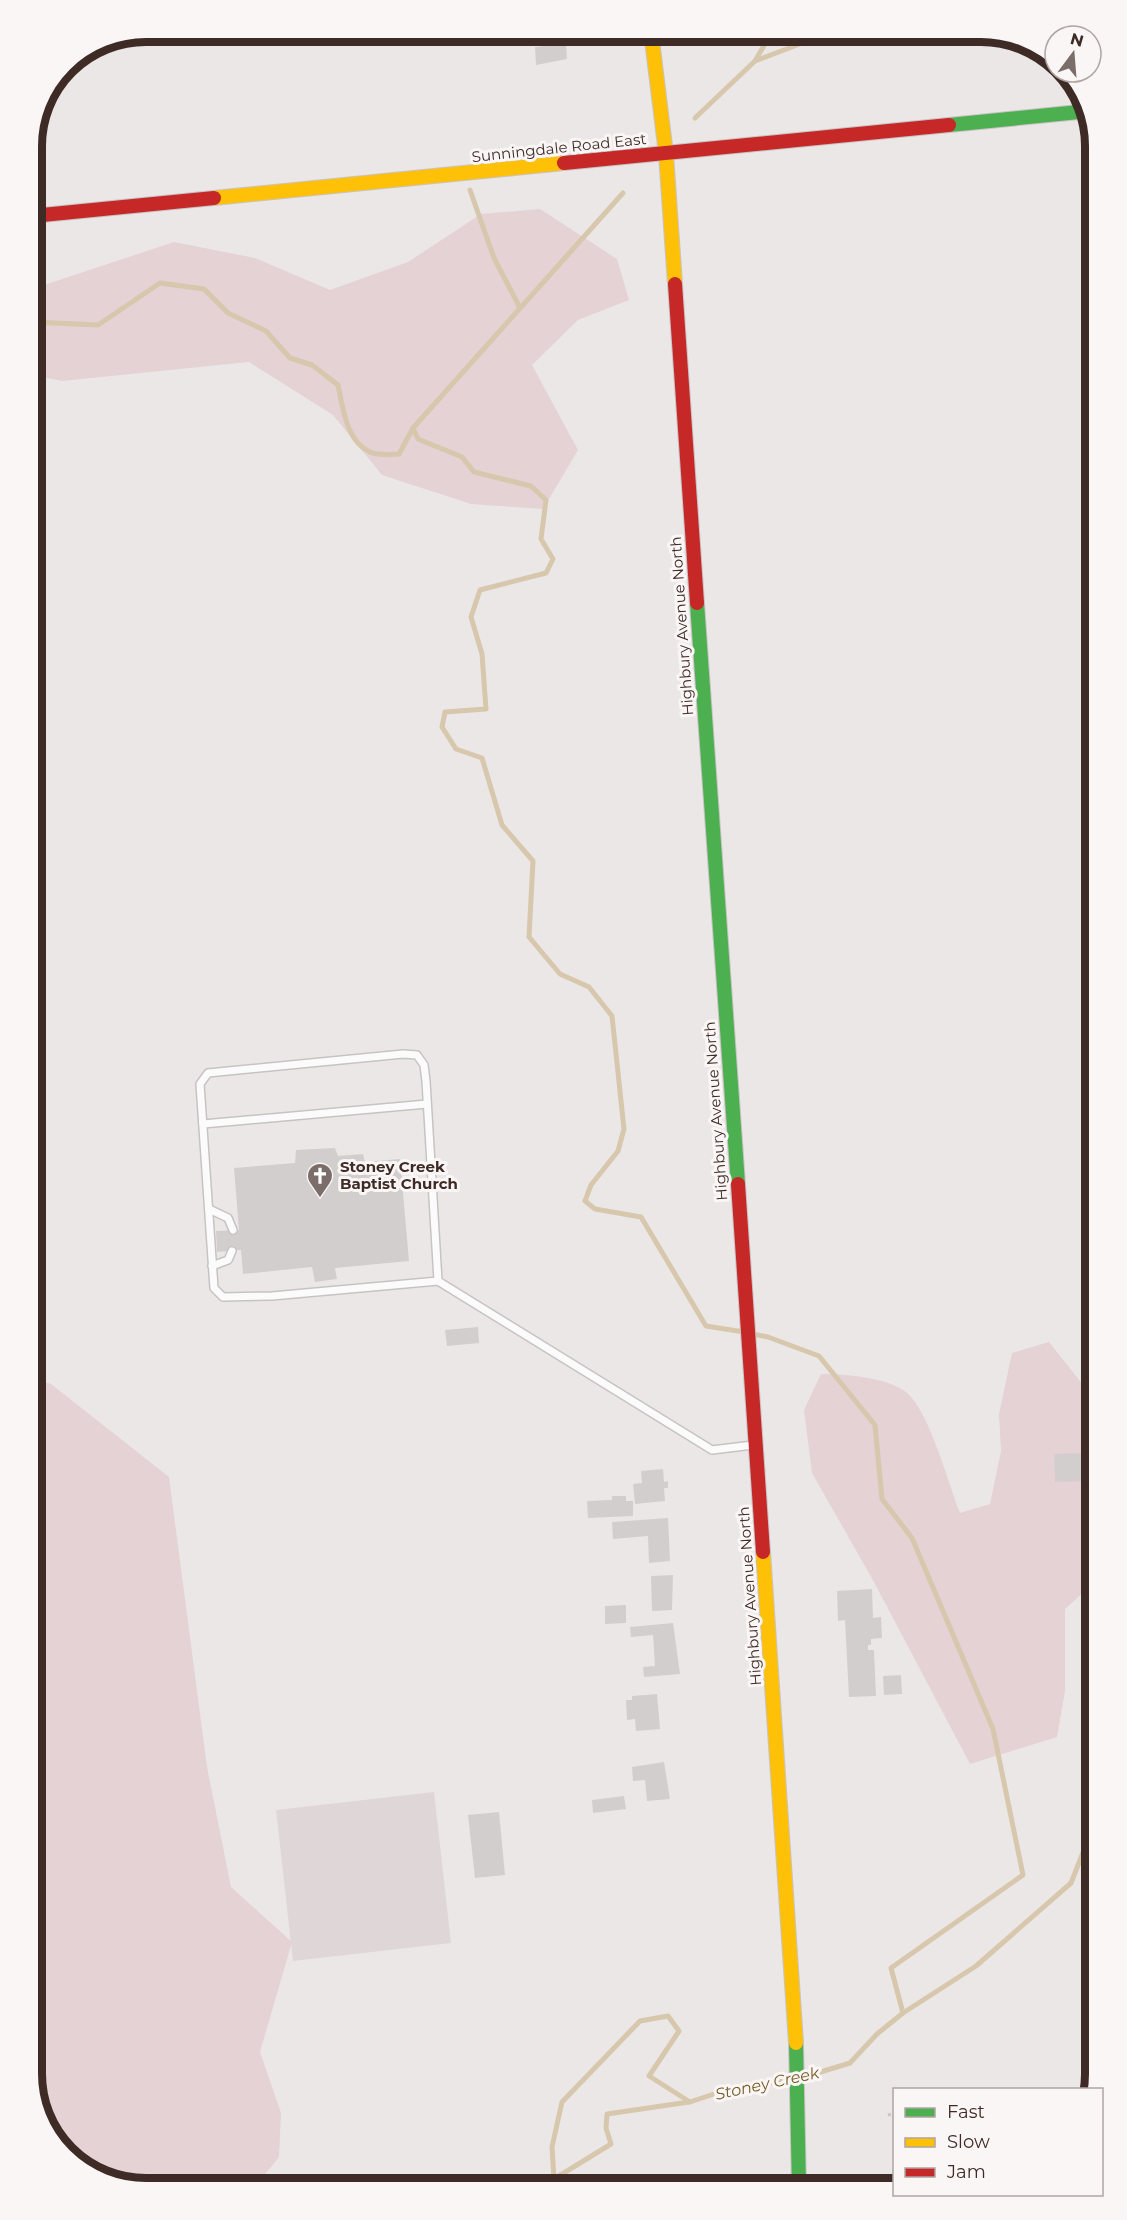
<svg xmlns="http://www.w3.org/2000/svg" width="1127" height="2220" font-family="Montserrat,sans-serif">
  <rect width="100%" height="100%" fill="#ece7e7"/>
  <polygon fill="#dfd7d7" points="434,1792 451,1943 293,1961 276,1810"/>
  <g fill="#e4d2d5">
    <polygon points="540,209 617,259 629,300 578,320 532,365 578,450 543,509 471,504 382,475 333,415 249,362 62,381 32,375 32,289 174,242 255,258 330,290 408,262 481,214"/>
    <path d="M1049,1342L1095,1400V1582L1065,1609V1691L1057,1737L970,1764L874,1582L812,1473L804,1410L821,1374C845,1374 886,1377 906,1392C929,1410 948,1483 960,1513L990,1504L1001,1451L999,1414L1012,1353Z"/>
    <polygon points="32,1379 51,1384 169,1477 207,1767 231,1887 292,1942 260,2052 281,2113 279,2157 263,2177 261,2188 139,2188 77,2165 40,2117 32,2074"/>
  </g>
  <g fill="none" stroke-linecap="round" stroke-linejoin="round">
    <g stroke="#d7c7ac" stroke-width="5">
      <polyline points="755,61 831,32"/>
      <polyline points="695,118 755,61 772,32"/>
      <polyline points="470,190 494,258 520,308"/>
      <path d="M32,322L98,325L160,283L204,289L228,313L266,331L290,358L312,365L338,385C343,408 346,441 370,452C378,456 391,454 399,454L413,428L623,193"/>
      <polyline points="413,428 418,439 462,457 474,472 531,486 546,500 541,539 553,559 546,573 480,590 471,617 482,654 486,709 445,712 442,727 456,749 482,758 502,825 533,861 529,937 560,974 589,987 612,1016 624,1129 618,1151 591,1185 585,1201 595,1209 641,1217 706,1326 744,1332"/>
      <polyline points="753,1334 768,1337 819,1356 875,1425 882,1499 912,1538 993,1729 1023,1875 891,1968 903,2013"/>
      <polyline points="801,2078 850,2063 877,2034 903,2013 976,1966 1071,1883 1095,1822"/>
      <polyline points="554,2179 611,2144 606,2128 607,2114 689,2102"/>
      <polyline points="567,2188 554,2179 552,2147 562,2102 640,2021 668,2016 679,2031 649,2076 690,2102 729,2089 792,2080"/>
    </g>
  </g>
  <g fill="#d3cece">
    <polygon points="553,32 572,32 573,40 560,41 560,44 566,44 567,59 536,65 535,47 554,45"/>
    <polygon points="335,1148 338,1156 363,1154 365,1162 400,1159 409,1261 335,1268 337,1279 315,1282 312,1267 243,1274 241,1250 217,1252 216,1231 239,1230 234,1168 295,1163 296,1150"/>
    <polygon points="478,1327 479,1343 447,1346 445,1330"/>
    <polygon points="1084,1453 1085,1481 1055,1482 1054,1454"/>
    <polygon points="663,1469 664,1482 668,1481 668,1488 664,1488 665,1501 635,1504 633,1484 642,1483 641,1471"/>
    <polygon points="612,1496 626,1496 626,1501 633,1501 633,1516 588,1518 587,1501 612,1500"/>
    <polygon points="668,1518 670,1561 649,1563 648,1536 613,1539 612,1522"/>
    <polygon points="673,1575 672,1610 652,1611 651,1576"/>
    <polygon points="872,1589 873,1618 881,1617 882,1638 871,1639 871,1645 868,1645 868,1650 874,1650 876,1696 849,1697 845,1620 838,1621 837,1591"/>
    <polygon points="626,1605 626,1623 605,1624 605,1606"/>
    <polygon points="673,1623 680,1674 644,1677 643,1667 655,1666 653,1635 631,1637 630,1627"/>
    <polygon points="901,1675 902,1694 884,1695 883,1676"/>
    <polygon points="657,1694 660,1729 636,1731 635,1719 627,1720 626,1700 632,1700 632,1696"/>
    <polygon points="664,1762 670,1799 647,1801 645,1780 633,1781 632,1767"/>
    <polygon points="624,1796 626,1809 593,1813 592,1800"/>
    <polygon points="499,1812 505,1875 475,1878 468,1815"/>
  </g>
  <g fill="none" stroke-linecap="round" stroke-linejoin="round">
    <defs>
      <g id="lane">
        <polyline points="203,1124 427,1104"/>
        <polyline points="209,1209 228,1218 233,1230"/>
        <polyline points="212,1266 228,1260 232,1251"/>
        <polyline points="438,1281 272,1296 223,1297 214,1288 200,1084 208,1073 403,1054 417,1055 424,1065 426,1081 438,1281 712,1450 753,1445"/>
      </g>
      <g id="fast">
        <polyline points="949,125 1089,111"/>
        <polyline points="697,603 738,1184"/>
        <polyline points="796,2043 799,2188"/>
      </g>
      <g id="slow">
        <polyline points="651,32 666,154 675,284"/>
        <polyline points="214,198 564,163"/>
        <polyline points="763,1552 796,2043"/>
      </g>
      <g id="jam">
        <polyline points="564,163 949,125"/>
        <polyline points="32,216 214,198"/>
        <polyline points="675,284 697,603"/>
        <polyline points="738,1184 763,1552"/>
      </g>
    </defs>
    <use href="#lane" stroke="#c8c3c3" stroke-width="10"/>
    <use href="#fast" stroke="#c9c3c3" stroke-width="16"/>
    <use href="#slow" stroke="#c9c3c3" stroke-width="16"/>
    <use href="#jam" stroke="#c9c3c3" stroke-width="16"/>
    <polyline stroke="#cbc5c3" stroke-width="3" stroke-dasharray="3 4.5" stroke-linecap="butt" points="888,2115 894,2113"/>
    <use href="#lane" stroke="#fcfbfb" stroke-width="7"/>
    <use href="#fast" stroke="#4caf50" stroke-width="14"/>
    <use href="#slow" stroke="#ffc107" stroke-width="14"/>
    <use href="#jam" stroke="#c62828" stroke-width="14"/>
  </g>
  <defs>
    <symbol id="church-pin" viewBox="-11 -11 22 30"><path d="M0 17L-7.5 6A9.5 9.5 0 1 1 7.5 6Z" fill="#7b6d6a" stroke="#faf6f6"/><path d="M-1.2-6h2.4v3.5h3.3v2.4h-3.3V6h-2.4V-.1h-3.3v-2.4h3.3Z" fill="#fff"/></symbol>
  </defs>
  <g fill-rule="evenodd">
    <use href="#church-pin" x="305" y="1161" width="30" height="40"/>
  </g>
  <g text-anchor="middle" stroke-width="6" stroke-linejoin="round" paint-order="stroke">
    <g font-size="15" fill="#3e2b26" stroke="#faf6f6">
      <text transform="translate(559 148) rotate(-6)" y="5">Sunningdale Road East</text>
      <text transform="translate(682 626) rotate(-94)" y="5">Highbury Avenue North</text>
      <text transform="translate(716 1111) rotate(-94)" y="5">Highbury Avenue North</text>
      <text transform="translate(750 1596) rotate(-94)" y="5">Highbury Avenue North</text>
    </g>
    <g font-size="15" font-weight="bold" fill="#3e2b26" stroke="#faf6f6" text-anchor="start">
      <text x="340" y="1172">Stoney Creek<tspan x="340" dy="17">Baptist Church</tspan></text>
    </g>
    <g font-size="16" font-style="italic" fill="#765b24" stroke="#faf6f6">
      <text transform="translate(767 2083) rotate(-12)" y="6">Stoney Creek</text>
    </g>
  </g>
  <path d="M0 0H1127V2220H0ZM146 42H981A104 104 0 0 1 1085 146V2074A104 104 0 0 1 981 2178H146A104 104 0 0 1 42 2074V146A104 104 0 0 1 146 42Z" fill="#faf6f6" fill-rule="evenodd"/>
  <path fill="none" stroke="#3e2b26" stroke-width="8" d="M146 42H981A104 104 0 0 1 1085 146V2074A104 104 0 0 1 981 2178H146A104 104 0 0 1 42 2074V146A104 104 0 0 1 146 42Z"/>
  <rect x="893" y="2088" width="210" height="108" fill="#faf6f6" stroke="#afa5a3" stroke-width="1.5"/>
  <rect x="905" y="2108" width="30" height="9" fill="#4caf50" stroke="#afa5a3" stroke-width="1.5"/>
  <text x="947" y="2118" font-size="18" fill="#3e2b26">Fast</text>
  <rect x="905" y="2138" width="30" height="9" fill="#ffc107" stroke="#afa5a3" stroke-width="1.5"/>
  <text x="947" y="2148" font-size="18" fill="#3e2b26">Slow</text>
  <rect x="905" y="2168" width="30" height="9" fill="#c62828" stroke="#afa5a3" stroke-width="1.5"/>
  <text x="947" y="2178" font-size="18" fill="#3e2b26">Jam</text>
  <g transform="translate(1073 54) rotate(16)"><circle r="28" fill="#faf6f6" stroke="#afa5a3" stroke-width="1.5"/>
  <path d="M0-4.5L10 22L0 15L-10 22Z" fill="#7b6d6a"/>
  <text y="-9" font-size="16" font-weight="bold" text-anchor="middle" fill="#3e2b26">N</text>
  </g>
</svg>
